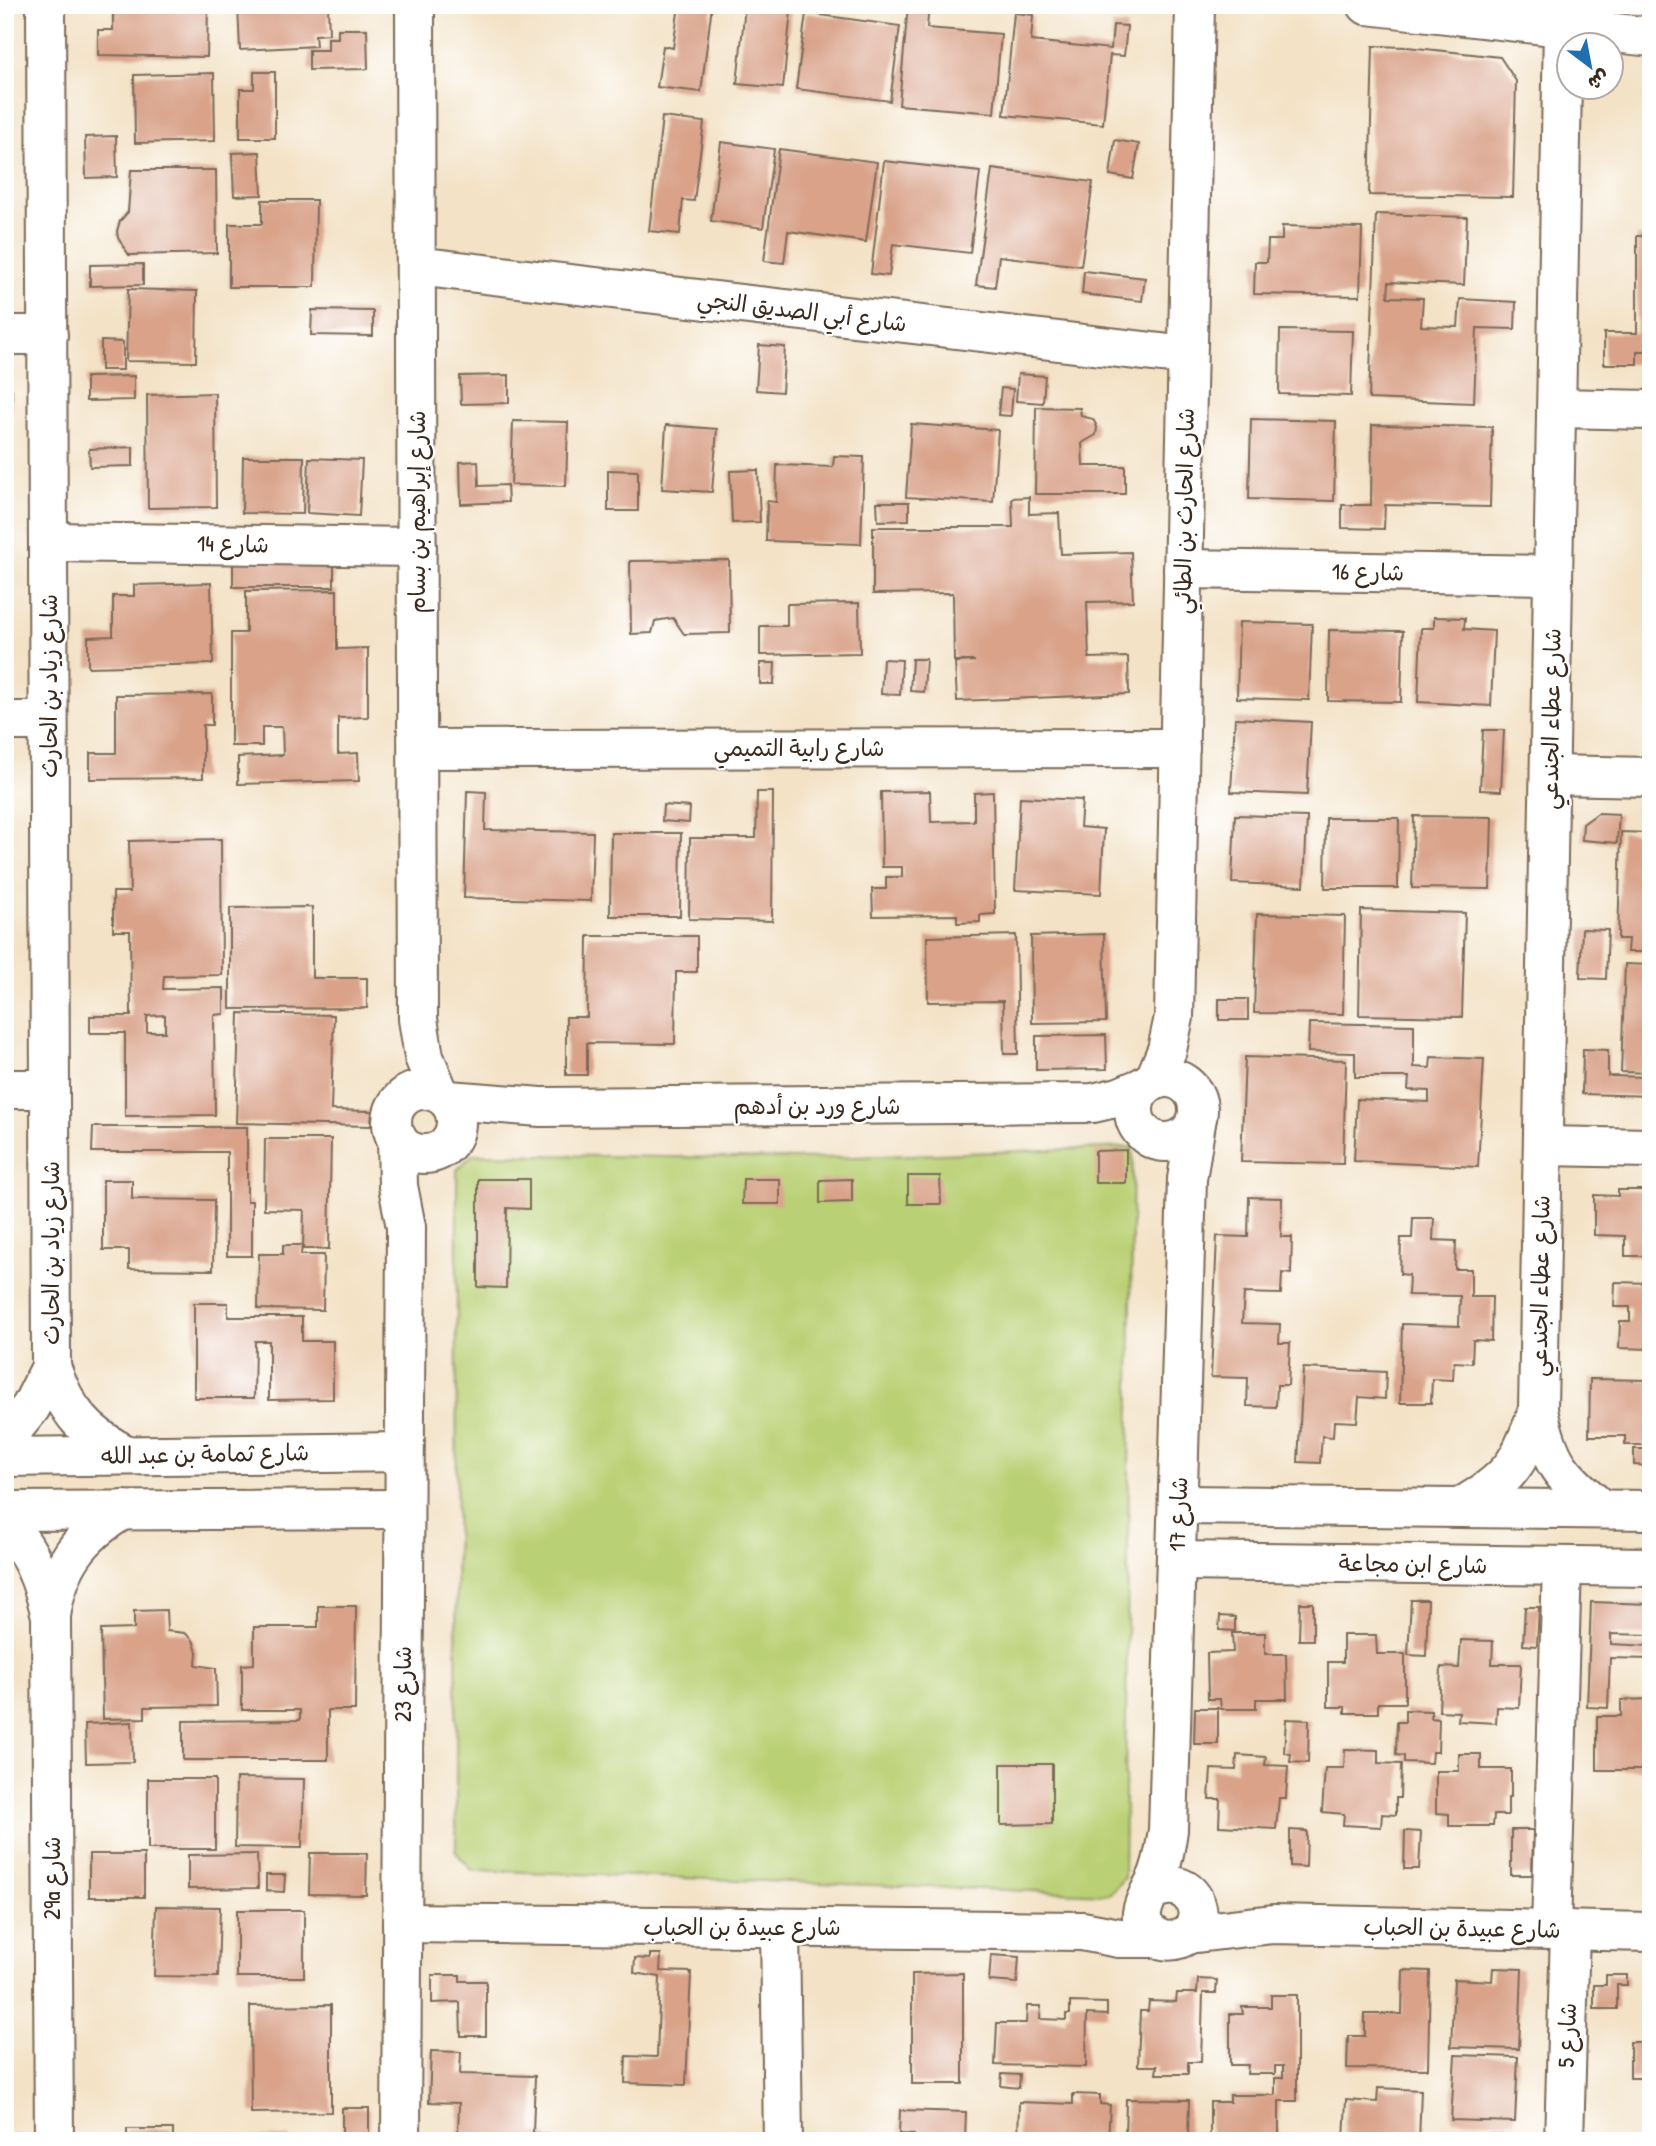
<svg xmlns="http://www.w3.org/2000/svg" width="1656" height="2146" font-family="'Patrick Hand','Playpen Sans Arabic',sans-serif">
  <rect width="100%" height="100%" fill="#fff"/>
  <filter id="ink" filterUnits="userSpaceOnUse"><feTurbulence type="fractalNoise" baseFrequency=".0143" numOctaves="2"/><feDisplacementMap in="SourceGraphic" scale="14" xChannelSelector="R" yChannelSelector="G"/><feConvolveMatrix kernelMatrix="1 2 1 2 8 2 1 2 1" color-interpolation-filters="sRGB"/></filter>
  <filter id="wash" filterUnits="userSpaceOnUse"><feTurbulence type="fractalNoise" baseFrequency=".00686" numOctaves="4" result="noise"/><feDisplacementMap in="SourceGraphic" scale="28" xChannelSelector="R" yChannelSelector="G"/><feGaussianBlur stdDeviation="1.57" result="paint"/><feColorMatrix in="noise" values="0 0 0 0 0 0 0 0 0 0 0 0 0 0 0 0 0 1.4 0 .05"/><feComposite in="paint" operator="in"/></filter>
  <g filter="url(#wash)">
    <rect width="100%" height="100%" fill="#f3e2c6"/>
    <polygon fill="#bad075" stroke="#7a7d4a" stroke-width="2" points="1133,1147 1124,1878 1109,1894 472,1870 456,1852 457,1170 473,1154 797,1159"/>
    <g id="blocks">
      <g fill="#d9a289" fill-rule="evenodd">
        <polygon points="113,5 208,5 207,57 98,55 98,30 113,30"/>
        <polygon points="238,5 328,5 329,34 315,35 316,46 240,50"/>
        <polygon points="679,5 712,5 701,92 657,87 663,46 673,48"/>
        <polygon points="908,5 929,5 927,28 1001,34 994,113 899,105"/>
        <polygon points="745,7 791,11 783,88 737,84"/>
        <polygon points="806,13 900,26 890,101 796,89"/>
        <polygon points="1014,13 1033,15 1031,41 1111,49 1113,25 1127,26 1124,56 1110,55 1103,124 1004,115"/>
        <polygon points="338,29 367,29 368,69 309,70 309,50 328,50 328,38 338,38"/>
        <polygon points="1373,46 1407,47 1500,57 1516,81 1513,197 1369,195"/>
        <polygon points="254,72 275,72 275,138 240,138 240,89 254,89"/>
        <polygon points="214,73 215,141 135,143 134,75"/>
        <polygon points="662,117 704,122 694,201 683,200 680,234 649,231"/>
        <polygon points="116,136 117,177 86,178 85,137"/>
        <polygon points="1115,140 1139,144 1133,179 1110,175"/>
        <polygon points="721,142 774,149 763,228 711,221"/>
        <polygon points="779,149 877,162 866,242 788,231 784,263 764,261"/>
        <polygon points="260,152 262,195 234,196 232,153"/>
        <polygon points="884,161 980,172 970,253 893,244 889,276 871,274"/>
        <polygon points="992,169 1093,182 1081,266 999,256 995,287 976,285"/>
        <polygon points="131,170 216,170 217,253 129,255 118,238 117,231 120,221 128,212"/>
        <polygon points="262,200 316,200 315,287 229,287 229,224 262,224"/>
        <polygon points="1376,214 1467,217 1464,285 1389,282 1388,297 1423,298 1421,326 1458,327 1460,299 1516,302 1515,329 1477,328 1474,403 1369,399"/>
        <polygon points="1282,226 1362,228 1360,296 1254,294 1255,262 1267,262 1268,240 1282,240"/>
        <polygon points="1637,236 1651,236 1651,351 1637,351 1637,364 1604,364 1604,333 1637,333"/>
        <polygon points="143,264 143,285 90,286 90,265"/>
        <polygon points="1084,271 1145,278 1142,301 1082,294"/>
        <polygon points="128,289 197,291 196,362 126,361"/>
        <polygon points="312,310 373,311 373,336 311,335"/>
        <polygon points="1280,330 1353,331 1351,396 1279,394"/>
        <polygon points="101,341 123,342 123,370 101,370"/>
        <polygon points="759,345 785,347 782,392 756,390"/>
        <polygon points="1018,374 1045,376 1043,403 1016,401"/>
        <polygon points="509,375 509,403 461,404 460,376"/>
        <polygon points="134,376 134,400 86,401 86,377"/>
        <polygon points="1001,388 1013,389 1011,416 998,415"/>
        <rect x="5" y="390" width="7" height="22"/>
        <polygon points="215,393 216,507 148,508 147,395"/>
        <polygon points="1036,407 1080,408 1081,416 1093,419 1097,427 1096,435 1082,443 1083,466 1125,466 1125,494 1035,494"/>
        <polygon points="1251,419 1336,421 1334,501 1249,499"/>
        <polygon points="513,421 568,422 566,486 511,485"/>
        <polygon points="911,424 998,430 993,502 906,497"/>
        <polygon points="666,425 717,429 712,492 662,489"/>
        <polygon points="1372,425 1492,427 1490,507 1385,505 1384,529 1342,528 1342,505 1371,505"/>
        <polygon points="133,447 133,466 90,467 89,449"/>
        <polygon points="834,456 864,457 861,544 766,541 767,501 776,502 777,465 833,467"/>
        <polygon points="243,457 304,457 303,514 242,513"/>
        <polygon points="309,458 362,460 359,516 307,513"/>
        <polygon points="478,461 479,486 507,485 508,502 461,504 460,462"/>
        <polygon points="608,470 638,471 638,511 608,511"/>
        <polygon points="758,470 760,522 732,523 730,471"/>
        <polygon points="1029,497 1029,514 1059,513 1061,554 1131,552 1133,601 1087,602 1089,658 1128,657 1129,694 957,701 955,662 975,661 954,661 953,593 873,594 873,527 1013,527 1012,498"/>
        <polygon points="877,502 909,502 909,520 878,521"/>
        <polygon points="729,560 730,633 684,634 673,618 655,621 652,633 631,634 630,561"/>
        <polygon points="233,561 334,562 334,587 233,587"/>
        <polygon points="211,583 213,664 88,667 88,637 113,636 113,596 134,596 134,585"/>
        <polygon points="337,590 337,649 368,648 368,717 338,718 338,754 358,753 359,781 238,784 238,757 283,755 282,727 262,727 262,746 231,746 231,633 246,633 246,591"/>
        <polygon points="859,603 860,653 760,655 760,626 787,626 787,604"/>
        <polygon points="1434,617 1465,618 1464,629 1494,631 1491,706 1418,702 1421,628 1434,628"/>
        <polygon points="1239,622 1312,624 1309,700 1237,698"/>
        <polygon points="1329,630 1403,631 1401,702 1328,701"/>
        <polygon points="883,659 902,660 900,695 881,694"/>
        <polygon points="912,659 926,659 924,692 910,691"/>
        <polygon points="760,663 775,663 774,684 760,684"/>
        <polygon points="212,694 212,725 203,725 203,778 90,779 90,753 116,753 116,695"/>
        <polygon points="1235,718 1311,722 1307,795 1231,792"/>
        <polygon points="1483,730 1504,730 1501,791 1480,790"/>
        <polygon points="467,791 486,792 485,830 593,832 591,901 464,898"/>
        <polygon points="930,791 931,822 974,821 974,793 993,792 995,914 980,915 980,922 957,923 957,915 873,916 872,889 886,889 886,877 902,877 902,867 882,867 881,792"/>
        <polygon points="757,792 773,792 772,921 689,919 690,838 756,838"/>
        <polygon points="1020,797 1082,800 1080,827 1104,829 1101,894 1015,890"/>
        <polygon points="663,805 690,807 689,823 662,821"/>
        <polygon points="1598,813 1619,814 1617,843 1582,840 1583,824"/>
        <polygon points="1235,815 1307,817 1304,886 1232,883"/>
        <polygon points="1414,816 1492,817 1490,889 1412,888"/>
        <polygon points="1326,818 1399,818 1398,888 1325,888"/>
        <polygon points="1621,832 1651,833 1651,927 1645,927 1645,939 1651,939 1651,952 1627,952 1628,939 1618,939"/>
        <polygon points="611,833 681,833 680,916 610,916"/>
        <path d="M221,839L222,975L164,976L163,989L224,988V1014L214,1015L215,1115L125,1116V1033H90V1016H131L130,931H113V892H130L129,841ZM165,1015V1032H147V1016Z"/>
        <polygon points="312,907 312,978 367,978 367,1008 230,1009 230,908"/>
        <polygon points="1361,910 1465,913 1462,1017 1359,1015"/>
        <polygon points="1257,914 1345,916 1343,1014 1254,1013"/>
        <polygon points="1582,929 1608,930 1606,979 1580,978"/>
        <polygon points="1104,934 1106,1022 1032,1023 1031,936"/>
        <polygon points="1016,935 1018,1054 1004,1054 1003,1001 928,1002 927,937"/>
        <polygon points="588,936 697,936 697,972 676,972 675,1044 587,1043 587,1075 566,1075 566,1017 587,1017"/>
        <polygon points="1625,964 1651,965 1651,1073 1621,1072"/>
        <rect x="1219" y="999" width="29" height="21"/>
        <polygon points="239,1013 334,1015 331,1110 372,1111 371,1126 236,1123"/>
        <polygon points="1309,1023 1414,1025 1414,1067 1430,1068 1431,1057 1484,1059 1478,1167 1354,1161 1357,1099 1429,1102 1429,1091 1408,1090 1409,1077 1355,1077 1355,1053 1308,1052"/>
        <polygon points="1106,1035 1107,1069 1036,1070 1036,1036"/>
        <polygon points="1583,1049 1608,1050 1608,1076 1651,1077 1651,1096 1582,1094"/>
        <polygon points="1245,1057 1346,1060 1343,1164 1241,1162"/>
        <polygon points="93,1127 247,1127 247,1201 252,1201 252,1256 227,1256 227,1152 92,1152"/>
        <polygon points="265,1139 331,1139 329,1249 303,1249 304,1210 264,1209"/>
        <polygon points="1126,1150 1126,1183 1095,1183 1095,1151"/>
        <polygon points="908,1176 940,1176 941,1204 908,1204"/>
        <polygon points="478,1179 529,1179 529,1209 507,1208 506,1288 478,1287"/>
        <polygon points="743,1179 780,1179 780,1204 742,1204"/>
        <polygon points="852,1179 852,1202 820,1203 820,1180"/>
        <polygon points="103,1180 132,1180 132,1199 214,1200 213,1270 129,1269 129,1250 103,1250"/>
        <polygon points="1618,1190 1651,1190 1651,1256 1625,1256 1625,1236 1594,1235 1594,1195 1618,1196"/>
        <polygon points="1249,1197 1282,1198 1281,1237 1292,1237 1291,1274 1282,1273 1281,1294 1244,1293 1242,1323 1280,1324 1279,1343 1290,1343 1288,1385 1277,1385 1276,1407 1247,1406 1248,1378 1211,1377 1217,1236 1248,1237"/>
        <polygon points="1413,1218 1434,1218 1433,1240 1456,1241 1455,1269 1471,1269 1471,1297 1492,1297 1491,1341 1473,1340 1472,1363 1454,1362 1453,1380 1432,1379 1431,1403 1400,1403 1402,1324 1459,1326 1460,1296 1408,1295 1409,1275 1400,1274 1401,1238 1412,1238"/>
        <polygon points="283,1245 302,1245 301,1255 324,1255 323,1310 258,1309 259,1254 283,1254"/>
        <polygon points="1615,1282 1651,1283 1651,1349 1619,1348 1620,1321 1630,1321 1630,1307 1614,1307"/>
        <polygon points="194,1303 228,1303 228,1317 302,1317 302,1341 333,1341 333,1399 269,1400 269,1341 255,1341 254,1398 194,1398"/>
        <polygon points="1303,1368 1386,1372 1385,1399 1359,1397 1357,1422 1334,1421 1333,1437 1322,1436 1320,1463 1298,1462"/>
        <polygon points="1590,1379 1651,1380 1651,1445 1625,1445 1625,1436 1589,1436"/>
        <polygon points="1634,1449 1651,1449 1651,1466 1634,1465"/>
        <polygon points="1411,1600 1428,1600 1426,1656 1408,1655"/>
        <polygon points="1591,1602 1651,1604 1651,1635 1611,1634 1611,1644 1651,1646 1651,1659 1610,1658 1608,1708 1587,1707"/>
        <polygon points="1300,1603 1313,1603 1313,1640 1299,1640"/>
        <polygon points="318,1606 356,1606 355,1710 328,1710 328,1760 183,1760 183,1721 300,1720 300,1710 242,1710 242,1665 254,1664 254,1627 318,1627"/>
        <polygon points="1525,1607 1539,1607 1537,1646 1523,1645"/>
        <polygon points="166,1610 167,1631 185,1633 193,1640 197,1652 196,1665 216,1668 217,1706 145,1707 145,1718 103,1719 101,1630 134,1629 134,1611"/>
        <polygon points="1220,1616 1235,1617 1235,1631 1219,1630"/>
        <polygon points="1232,1633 1265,1633 1265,1654 1286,1654 1287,1699 1256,1699 1256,1709 1221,1709 1220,1699 1208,1699 1207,1653 1233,1652"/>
        <polygon points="1343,1635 1376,1635 1377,1654 1405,1654 1405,1703 1378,1703 1378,1713 1345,1713 1345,1707 1328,1707 1328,1662 1343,1662"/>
        <polygon points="1461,1640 1493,1641 1492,1664 1521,1664 1519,1708 1497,1707 1496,1723 1458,1721 1459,1712 1439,1711 1441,1667 1459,1668"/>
        <polygon points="1651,1699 1651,1770 1597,1770 1597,1716 1621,1716 1621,1700"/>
        <polygon points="1195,1708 1218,1708 1218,1744 1194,1744"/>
        <polygon points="1405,1710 1431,1711 1431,1718 1439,1719 1438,1752 1432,1752 1431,1763 1404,1762 1404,1756 1396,1755 1397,1722 1405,1722"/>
        <polygon points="1286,1719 1309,1720 1308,1763 1290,1762 1291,1754 1284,1753"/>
        <polygon points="132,1722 133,1762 86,1763 85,1724"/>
        <polygon points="1345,1749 1378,1750 1378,1763 1401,1764 1400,1798 1396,1798 1396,1815 1382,1814 1381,1827 1343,1825 1344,1814 1322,1812 1325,1768 1344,1768"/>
        <polygon points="1459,1754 1481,1754 1481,1769 1511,1769 1511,1797 1508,1797 1508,1815 1494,1815 1493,1826 1449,1826 1449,1814 1436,1813 1436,1771 1459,1771"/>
        <polygon points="1237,1755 1266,1757 1265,1765 1288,1766 1286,1798 1279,1798 1276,1829 1219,1826 1220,1799 1209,1799 1211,1769 1236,1770"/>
        <polygon points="1001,1764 1052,1764 1052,1824 1001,1825"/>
        <polygon points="236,1778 304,1779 302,1848 235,1847"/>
        <rect x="148" y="1779" width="67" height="70"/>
        <polygon points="1290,1830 1307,1831 1306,1867 1290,1866"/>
        <polygon points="1511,1830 1533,1830 1532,1875 1511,1875"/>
        <polygon points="1405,1831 1421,1832 1419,1869 1404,1869"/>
        <polygon points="310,1853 367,1853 366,1895 309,1894"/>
        <rect x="89" y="1854" width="55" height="43"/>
        <polygon points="257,1854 258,1888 188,1889 188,1855"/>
        <polygon points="266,1875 285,1875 284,1892 266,1891"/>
        <polygon points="156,1906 220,1907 218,1977 154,1976"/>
        <rect x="237" y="1910" width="67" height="67"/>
        <polygon points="650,1954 661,1954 660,1971 691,1972 686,2085 625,2083 626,2056 657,2057 660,1977 634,1973 635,1958 650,1959"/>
        <polygon points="991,1955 1019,1957 1017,1983 989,1981"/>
        <polygon points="1493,1968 1522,1969 1519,2049 1451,2047 1454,1979 1492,1981"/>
        <polygon points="1403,1970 1430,1971 1428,2069 1347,2068 1348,2036 1365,2036 1365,2014 1402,2014"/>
        <polygon points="963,1973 963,2084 912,2084 912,1974"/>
        <polygon points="432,1975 460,1975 460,1981 486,1981 486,2036 461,2036 460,2002 432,2003"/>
        <polygon points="1606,1975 1627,1975 1627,1985 1617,1985 1617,2009 1594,2009 1594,1985 1606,1985"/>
        <polygon points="1198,1979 1217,1980 1216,1993 1203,1993 1201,2062 1188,2062 1188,2074 1156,2074 1157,2066 1138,2066 1140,2011 1148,2011 1149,2001 1176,2002 1177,1993 1197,1993"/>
        <polygon points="1271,1995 1297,1995 1297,2101 1279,2101 1279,2141 1210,2141 1210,2102 1230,2102 1230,2095 1275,2095 1275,2078 1283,2078 1283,2066 1275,2066 1275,2074 1247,2074 1248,2065 1230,2065 1230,2014 1243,2014 1242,2007 1271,2007"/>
        <polygon points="1070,2002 1107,2003 1107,2015 1087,2014 1086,2067 995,2065 997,2023 1026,2023 1027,2006 1041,2006 1040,2019 1066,2020 1066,2014 1070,2014"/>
        <polygon points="331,2005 331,2112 251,2113 250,2006"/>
        <rect x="1630" y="2042" width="21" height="36"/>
        <polygon points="431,2051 461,2052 460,2074 535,2076 533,2133 547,2134 547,2141 451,2141 451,2134 458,2134 459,2103 429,2102"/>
        <polygon points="1455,2055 1518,2057 1515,2122 1451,2120"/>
        <polygon points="1002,2074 1020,2075 1019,2088 1001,2086"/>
        <polygon points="1378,2088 1421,2090 1419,2141 1344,2141 1346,2100 1377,2102"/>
        <polygon points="1073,2094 1100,2095 1100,2104 1110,2105 1108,2141 1018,2141 1019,2102 1073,2104"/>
        <polygon points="1126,2099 1189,2100 1188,2141 1125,2141"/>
        <rect x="342" y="2108" width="27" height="33"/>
        <polygon points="900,2110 966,2112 965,2141 914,2141 914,2135 899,2134"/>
        <rect x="127" y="2129" width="46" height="12"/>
        <polygon points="1453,2134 1517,2135 1517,2141 1453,2141"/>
        <polygon points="289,2137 289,2141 242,2141 242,2138"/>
      </g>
    </g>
  </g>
  <g filter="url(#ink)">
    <use href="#blocks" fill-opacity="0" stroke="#7b6a59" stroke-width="2"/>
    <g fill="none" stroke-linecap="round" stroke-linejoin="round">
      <defs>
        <g id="minor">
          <path d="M46,5L51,1367C66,1411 85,1433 126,1455"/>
          <polyline points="415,5 418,1019 424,1057 439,1093"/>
          <polyline points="1367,5 1651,37"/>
          <path d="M1563,27L1538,1410C1549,1462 1560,1475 1600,1508"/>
          <polyline points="416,266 1187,356"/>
          <polyline points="5,335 48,335"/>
          <polyline points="1557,408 1651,410"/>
          <polyline points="49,542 417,547"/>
          <polyline points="1183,569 1553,575"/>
          <polyline points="5,721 48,721"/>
          <polyline points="418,749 1180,748"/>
          <polyline points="1550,775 1651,777"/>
          <circle cx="1166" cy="1110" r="32"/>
          <polyline points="1154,1081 1167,1050 1174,1017 1195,5"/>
          <polyline points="5,1089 50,1089"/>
          <circle cx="424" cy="1122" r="32"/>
          <polyline points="448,1100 541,1107 1093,1103 1119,1097 1145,1086"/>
          <polyline points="397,1138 398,1186 406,1227 401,2141"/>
          <polyline points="1543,1146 1651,1148"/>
          <polyline points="5,1439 31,1407 51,1367"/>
          <polyline points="5,1457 404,1452"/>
          <polyline points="1178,1505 1651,1510"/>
          <path d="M1461,1507C1510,1479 1520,1463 1538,1410"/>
          <polyline points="5,1511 404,1509"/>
          <path d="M5,1523C31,1549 43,1582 51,1616"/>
          <polyline points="1176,1561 1651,1567"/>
          <path d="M1150,1892C1191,1867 1217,1924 1179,1939C1170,1942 1160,1941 1153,1935C1128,1917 1152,1893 1159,1872C1164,1858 1166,1844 1168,1830L1187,1179L1196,1123"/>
          <polyline points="402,1923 1082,1931 1119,1938 1157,1938"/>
          <polyline points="780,1928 783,2141"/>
          <polyline points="1551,1929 1562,1566"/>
          <polyline points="1188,1934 1273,1924 1651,1932"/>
          <path d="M54,2141L51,1616C58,1566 79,1536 123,1510"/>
          <polyline points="1564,2141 1570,1930"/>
        </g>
      </defs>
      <use href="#minor" stroke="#7b6a59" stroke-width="42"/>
      <use href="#minor" stroke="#fff" stroke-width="38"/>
    </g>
  </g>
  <g text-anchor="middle" stroke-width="5" stroke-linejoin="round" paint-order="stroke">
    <g font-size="23" fill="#3b2a1e" stroke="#fff">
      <text transform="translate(802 311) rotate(7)" y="8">شارع أبي الصديق النجي</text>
      <text transform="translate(1184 511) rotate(-89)" y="8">شارع الحارث بن الطائي</text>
      <text transform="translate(417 512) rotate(-90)" y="8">شارع إبراهيم بن بسام</text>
      <text transform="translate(233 544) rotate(1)" y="8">شارع 14</text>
      <text transform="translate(1368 572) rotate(1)" y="8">شارع 16</text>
      <text transform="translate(49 686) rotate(-90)" y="8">شارع زياد بن الحارث</text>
      <text transform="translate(1551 719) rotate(-89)" y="8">شارع عطاء الجندعي</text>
      <text x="799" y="756">شارع رابية التميمي</text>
      <text x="817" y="1114">شارع ورد بن أدهم</text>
      <text transform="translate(51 1253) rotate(-90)" y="8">شارع زياد بن الحارث</text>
      <text transform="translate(1540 1286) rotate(-89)" y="8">شارع عطاء الجندعي</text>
      <text transform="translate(205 1454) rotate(-1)" y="8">شارع ثمامة بن عبد الله</text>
      <text transform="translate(1178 1514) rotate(-88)" y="8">شارع 17</text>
      <text transform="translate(1413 1564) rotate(1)" y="8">شارع ابن مجاعة</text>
      <text transform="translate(403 1684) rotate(-90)" y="8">شارع 23</text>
      <text transform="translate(52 1878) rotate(-90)" y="8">29a شارع</text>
      <text x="742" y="1935">شارع عبيدة بن الحباب</text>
      <text transform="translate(1462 1928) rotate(1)" y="8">شارع عبيدة بن الحباب</text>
      <text transform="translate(1567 2035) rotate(-88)" y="8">شارع 5</text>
    </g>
  </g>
  <rect width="1656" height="2146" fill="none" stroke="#fff" stroke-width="28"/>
  <g transform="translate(1590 66) rotate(148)"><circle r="33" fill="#ffffff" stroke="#b1aaa5" stroke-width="2"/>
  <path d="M0-5L12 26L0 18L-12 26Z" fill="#1f6fb2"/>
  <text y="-10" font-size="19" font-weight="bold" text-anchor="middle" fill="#3b2a1e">ش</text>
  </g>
</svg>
